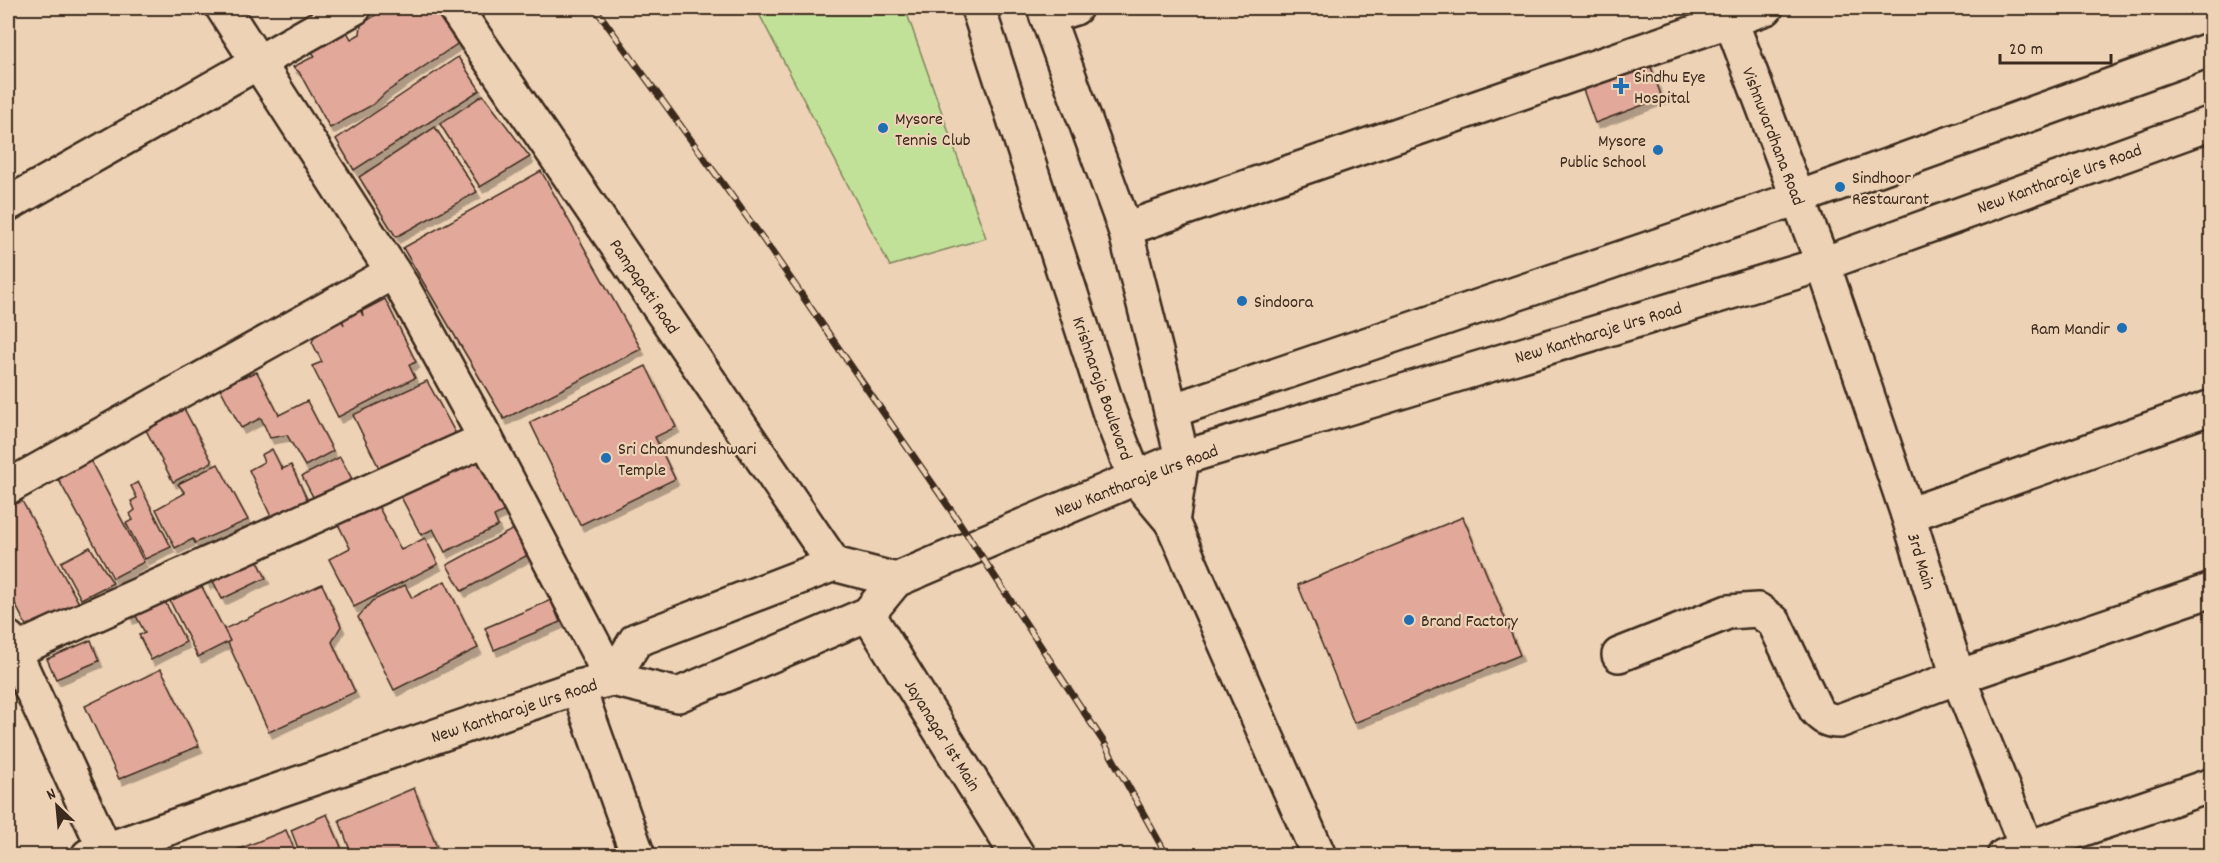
<svg xmlns="http://www.w3.org/2000/svg" width="2219" height="863" font-family="Dekko,sans-serif">
  <defs>
    <filter id="shadow"><feDropShadow dx="3.5" dy="6" stdDeviation="0" flood-color="#0004"/></filter>
  </defs>
  <rect width="100%" height="100%" fill="#eed2b5"/>
  <filter id="ink" filterUnits="userSpaceOnUse"><feTurbulence type="fractalNoise" baseFrequency=".0167" numOctaves="2"/><feDisplacementMap in="SourceGraphic" scale="12" xChannelSelector="R" yChannelSelector="G"/><feConvolveMatrix kernelMatrix="1 2 1 2 8 2 1 2 1" color-interpolation-filters="sRGB"/></filter>
  <g filter="url(#ink)">
    <polygon fill="#c1e098" stroke="#7e855b" stroke-width="1.5" points="756,8 905,8 986,238 890,266"/>
    <g fill="#e2a99b" stroke="#3b2a1e" stroke-width="1.5" filter="url(#shadow)">
      <polygon points="386,8 441,8 463,40 385,93 374,104 330,128 299,72 293,67 315,56 311,51 347,32 351,39 360,34 361,25"/>
      <polygon points="1647,56 1662,98 1595,123 1580,81"/>
      <polygon points="458,57 480,90 354,170 336,139"/>
      <polygon points="483,95 530,157 480,187 440,124"/>
      <polygon points="435,127 477,192 396,237 359,177"/>
      <polygon points="541,171 641,349 504,419 403,248"/>
      <polygon points="385,299 416,362 409,365 415,378 338,417 312,366 322,362 312,342 318,328 340,317 344,325 341,316 359,307 363,316 362,311"/>
      <polygon points="646,366 676,427 655,437 675,479 580,525 530,422"/>
      <polygon points="257,372 279,415 307,401 333,451 305,466 287,435 270,438 261,418 241,428 219,386"/>
      <polygon points="427,381 457,436 381,472 353,415"/>
      <polygon points="181,403 212,462 173,482 144,426"/>
      <polygon points="481,447 512,507 494,516 498,526 445,552 433,529 421,535 400,495"/>
      <polygon points="272,449 282,469 291,465 312,510 276,527 249,470 264,462 261,455"/>
      <polygon points="88,456 144,562 113,578 55,473"/>
      <polygon points="340,457 358,490 319,508 302,476"/>
      <polygon points="218,464 248,520 195,543 193,539 175,548 156,509 185,493 178,484"/>
      <polygon points="138,482 171,547 145,559 126,523 133,520 130,514 135,510 131,501 137,498 131,486"/>
      <polygon points="22,501 80,605 29,631 8,590 8,508"/>
      <polygon points="376,502 401,550 425,538 438,564 354,607 329,559 350,548 337,522"/>
      <polygon points="1463,517 1520,655 1354,723 1298,585"/>
      <polygon points="521,525 535,551 462,591 447,565"/>
      <polygon points="90,547 113,583 81,599 61,562"/>
      <polygon points="252,549 266,578 222,599 213,581 207,583 203,574"/>
      <polygon points="445,581 478,648 394,690 358,617 372,601 405,585 412,598"/>
      <polygon points="322,584 341,626 332,642 355,692 269,732 222,630"/>
      <polygon points="201,585 230,641 198,657 170,601"/>
      <polygon points="162,596 186,642 151,660 139,635 145,633 136,616 130,618 128,613"/>
      <polygon points="551,600 560,622 494,650 485,628"/>
      <polygon points="91,640 99,661 56,679 47,659"/>
      <polygon points="161,669 199,746 119,779 85,706"/>
      <polygon points="414,788 440,856 352,856 339,820"/>
      <polygon points="327,814 341,847 338,849 341,856 301,856 291,830"/>
      <polygon points="286,830 297,856 246,856 242,848"/>
      <polygon points="242,848 246,856 219,856"/>
    </g>
    <g fill="none" stroke-linecap="round" stroke-linejoin="round">
      <defs>
        <g id="minor">
          <polyline points="223,8 402,286 486,439 612,679"/>
          <polyline points="455,8 834,564"/>
          <polyline points="1726,8 1823,264 1908,515 1958,677 2030,856"/>
          <polyline points="1047,17 1075,8"/>
          <polyline points="8,204 354,8"/>
          <polyline points="1125,229 1766,8"/>
          <polyline points="1171,411 1798,198 2212,49"/>
          <polyline points="8,487 393,272"/>
          <polyline points="1908,515 2212,407"/>
          <polyline points="1172,522 1319,856"/>
          <polyline points="868,614 1018,856"/>
          <polyline points="8,638 108,856"/>
          <polyline points="14,651 486,439"/>
          <path d="M1619,655L1728,612L1758,610L1774,622L1816,710C1823,718 1828,721 1839,721L1958,677L2212,590"/>
          <polyline points="578,687 638,856"/>
          <polyline points="2004,856 2212,785"/>
        </g>
        <g id="major">
          <polyline points="978,8 1110,414 1135,478 1172,522"/>
          <polyline points="1044,8 1125,229 1171,411 1182,458 1172,522"/>
          <polyline points="612,679 678,695 868,614 896,580"/>
          <polyline points="88,856 578,687 612,679 636,640 834,564 896,580 1182,458 1823,264 2212,123"/>
        </g>
      </defs>
      <use href="#minor" stroke="#3b2a1e" stroke-width="38"/>
      <use href="#major" stroke="#3b2a1e" stroke-width="38"/>
      <use href="#minor" stroke="#eed2b5" stroke-width="33"/>
      <use href="#major" stroke="#eed2b5" stroke-width="33"/>
      <defs>
        <polyline id="rail" points="595,8 763,239 955,516 1103,741 1167,856"/>
      </defs>
      <use href="#rail" stroke="#3b2a1e" stroke-width="7"/>
      <use href="#rail" stroke="#eed2b5" stroke-width="4.5" stroke-dasharray="14" stroke-linecap="butt"/>
    </g>
  </g>
  <g fill="#1f6fb2" stroke="#eed2b5" stroke-width="2">
    <path d="M1618 77h6v6h6v6h-6v6h-6v-6h-6v-6h6z"/>
    <circle cx="883" cy="128" r="6"/>
    <circle cx="1658" cy="150" r="6"/>
    <circle cx="1840" cy="187" r="6"/>
    <circle cx="1242" cy="301" r="6"/>
    <circle cx="2122" cy="328" r="6"/>
    <circle cx="606" cy="458" r="6"/>
    <circle cx="1409" cy="620" r="6"/>
  </g>
  <g text-anchor="middle" stroke-width="4.5" stroke-linejoin="round" paint-order="stroke">
    <g font-size="18" fill="#3b2a1e" stroke="#eed2b5" text-anchor="start">
      <text x="1634" y="82">Sindhu Eye<tspan x="1634" dy="21">Hospital</tspan></text>
      <text x="895" y="124">Mysore<tspan x="895" dy="21">Tennis Club</tspan></text>
      <text x="1646" y="146" text-anchor="end">Mysore<tspan x="1646" dy="21">Public School</tspan></text>
      <text x="1852" y="183">Sindhoor<tspan x="1852" dy="21">Restaurant</tspan></text>
      <text x="1254" y="307">Sindoora</text>
      <text x="2110" y="334" text-anchor="end">Ram Mandir</text>
      <text x="618" y="454">Sri Chamundeshwari<tspan x="618" dy="21">Temple</tspan></text>
      <text x="1421" y="626">Brand Factory</text>
    </g>
    <g font-size="18" fill="#3b2a1e" stroke="#eed2b5">
      <text transform="translate(1774 136) rotate(69)" y="6">Vishnuvardhana Road</text>
      <text transform="translate(2059 178) rotate(-20)" y="6">New Kantharaje Urs Road</text>
      <text transform="translate(645 286) rotate(56)" y="6">Pampapati Road</text>
      <text transform="translate(1598 332) rotate(-17)" y="6">New Kantharaje Urs Road</text>
      <text transform="translate(1103 388) rotate(71)" y="6">Krishnaraja Boulevard</text>
      <text transform="translate(1136 480) rotate(-21)" y="6">New Kantharaje Urs Road</text>
      <text transform="translate(1922 561) rotate(73)" y="6">3rd Main</text>
      <text transform="translate(514 710) rotate(-18)" y="6">New Kantharaje Urs Road</text>
      <text transform="translate(943 735) rotate(58)" y="6">Jayanagar 1st Main</text>
    </g>
  </g>
  <rect width="2219" height="863" fill="none" stroke="#eed2b5" stroke-width="30"/>
  <rect x="15" y="15" width="2189" height="833" fill="none" stroke="#3b2a1e" stroke-width="2" filter="url(#ink)"/>
  <g transform="translate(57 806) rotate(334)" stroke="#eed2b5" stroke-width="4.5" paint-order="stroke">
  <path d="M0-4.5L10 22L0 15L-10 22Z" fill="#3b2a1e"/>
  <text y="-9" font-size="16" font-weight="bold" text-anchor="middle" fill="#3b2a1e">N</text>
  </g>
  <path d="M2000 54v9h111v-9" fill="none" stroke="#3b2a1e" stroke-width="3"/>
  <text x="2009" y="54" font-size="18" fill="#3b2a1e" stroke="#eed2b5" stroke-width="4.5" paint-order="stroke">20 m</text>
</svg>
